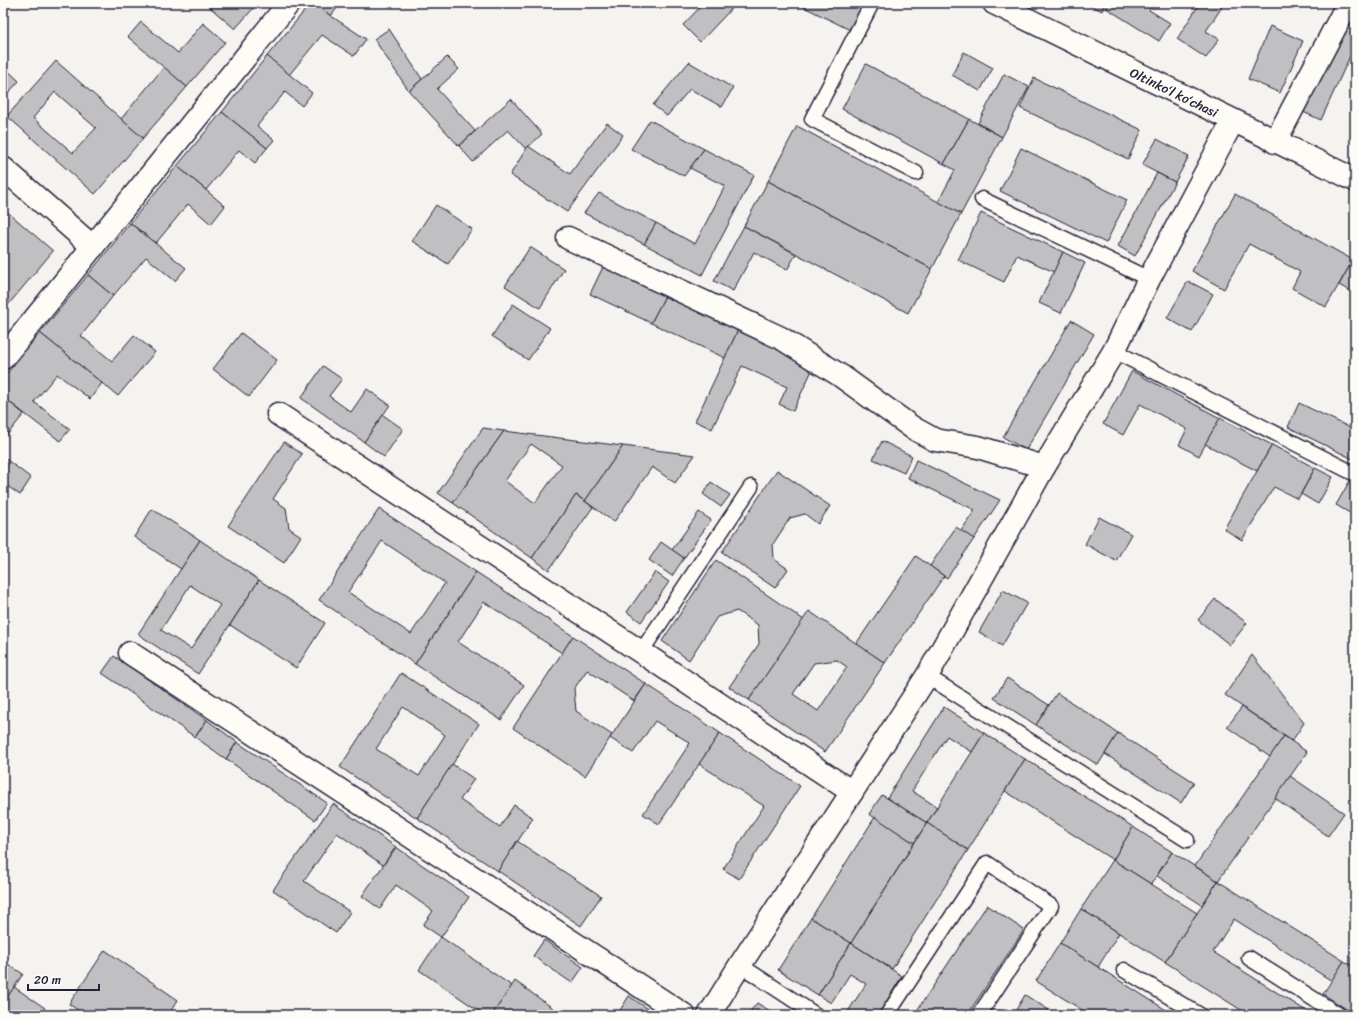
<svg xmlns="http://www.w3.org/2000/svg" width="1358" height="1018" font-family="Sriracha,sans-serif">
  <rect width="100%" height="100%" fill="#f4f3ef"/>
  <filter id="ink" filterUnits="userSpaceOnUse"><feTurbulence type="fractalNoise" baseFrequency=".025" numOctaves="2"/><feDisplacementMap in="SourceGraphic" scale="8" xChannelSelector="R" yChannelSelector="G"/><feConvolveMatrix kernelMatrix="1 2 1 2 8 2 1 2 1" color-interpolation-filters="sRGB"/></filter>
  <g filter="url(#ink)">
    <g fill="#c0bfc2" stroke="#22223b" fill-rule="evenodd">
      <polygon points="205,3 258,3 235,29"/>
      <polygon points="311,3 315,3 331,16 366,39 354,56 322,35 289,75 267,56"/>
      <polygon points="315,3 341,3 331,16"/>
      <polygon points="704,3 731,3 734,6 700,42 683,25"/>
      <polygon points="796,3 863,3 850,30"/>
      <polygon points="1086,3 1105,3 1102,11"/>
      <polygon points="1109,3 1154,3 1149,10 1170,23 1159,41 1106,8"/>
      <polygon points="1200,3 1217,3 1222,7 1206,31 1219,39 1206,58 1177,39"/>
      <polygon points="1355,3 1355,45 1321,120 1303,112"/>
      <polygon points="141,22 178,53 203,23 225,42 187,87 128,37"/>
      <polygon points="1270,26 1303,41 1280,93 1248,79"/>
      <polygon points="389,29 422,79 409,91 374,39"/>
      <polygon points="964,52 993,68 980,91 952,75"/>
      <polygon points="267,56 312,93 302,106 285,92 257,126 274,140 267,148 222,112"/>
      <polygon points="447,57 459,69 437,89 475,131 459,146 409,91"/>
      <path d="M56,61L143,138L95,194L7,116ZM55,92L96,128L73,153L33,118Z"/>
      <polygon points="689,62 733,88 722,107 690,89 667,116 653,105"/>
      <polygon points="866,64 969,119 944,164 842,109"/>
      <polygon points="3,66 19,81 3,99"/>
      <polygon points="164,67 187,87 143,138 121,119"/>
      <polygon points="1004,74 1029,87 1002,137 978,123"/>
      <polygon points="1034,78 1142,130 1128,159 1020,108"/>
      <polygon points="511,99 542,134 526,149 508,130 473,162 459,146"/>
      <polygon points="222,112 267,148 255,163 239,150 206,190 177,166"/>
      <polygon points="969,119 1002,137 961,214 938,202 955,170 944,164"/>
      <polygon points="650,120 704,149 684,176 631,149"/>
      <polygon points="607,123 623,135 567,212 510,175 528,146 570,174"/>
      <polygon points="797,126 961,214 932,269 768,181"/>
      <polygon points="1157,139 1189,156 1175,182 1142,165"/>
      <polygon points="1021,148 1127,200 1106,243 1000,191"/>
      <polygon points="704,149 754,175 702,275 644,244 656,223 695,244 725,186 690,168"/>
      <polygon points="177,166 225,206 211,224 188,204 156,243 130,223"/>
      <polygon points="1157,173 1175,182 1135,256 1118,246"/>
      <polygon points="768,181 932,269 908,313 744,226"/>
      <polygon points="599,193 656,223 644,244 584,213"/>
      <polygon points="1235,194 1353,260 1326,307 1292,288 1300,272 1249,244 1224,289 1192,271"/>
      <polygon points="436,205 472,229 448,264 412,241"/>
      <polygon points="3,208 53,251 3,311 3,252 8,246 3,241"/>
      <polygon points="981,213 1063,252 1054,272 1017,255 1004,282 958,260"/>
      <polygon points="130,223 186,268 175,281 146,257 113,296 88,275"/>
      <polygon points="744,226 796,254 787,270 754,252 733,291 714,281"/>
      <polygon points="530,247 564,269 540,308 505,286"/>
      <polygon points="1063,252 1085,263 1061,313 1039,303"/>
      <polygon points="1353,260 1355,261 1355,294 1339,285"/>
      <polygon points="603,267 665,296 651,323 590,294"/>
      <polygon points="88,275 113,296 81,336 112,361 134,335 155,352 118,396 40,333"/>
      <polygon points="1188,281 1213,294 1192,332 1167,318"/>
      <polygon points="665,296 738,330 725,358 651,323"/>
      <polygon points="513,304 550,328 528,360 492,336"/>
      <polygon points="1071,320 1094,334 1026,450 1003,437"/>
      <polygon points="738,330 814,366 793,411 779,404 787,387 742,366 712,429 695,421"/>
      <polygon points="40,333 102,383 90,399 57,374 34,402 70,429 60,441 3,397 3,378"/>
      <polygon points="241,333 277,360 249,397 213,369"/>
      <polygon points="323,366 342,379 329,396 351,412 367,389 390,405 364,442 301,398"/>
      <polygon points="1132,371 1220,418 1199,456 1179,445 1187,429 1140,404 1123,435 1103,424"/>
      <polygon points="3,397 24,414 3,440"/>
      <polygon points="1299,403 1355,430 1355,460 1288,427"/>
      <polygon points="383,415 403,429 384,457 364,442"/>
      <polygon points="1220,418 1272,445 1257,471 1205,444"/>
      <polygon points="483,428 504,431 453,503 438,493"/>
      <path d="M504,431L623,446L585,501L576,495L532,558L453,503ZM531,444L562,465L535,503L505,481Z"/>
      <polygon points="882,441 912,456 904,473 873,459"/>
      <polygon points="284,442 302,454 273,499 286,508 289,528 301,536 284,563 228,526"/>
      <polygon points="1272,445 1315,468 1298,499 1274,487 1242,540 1224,529"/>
      <polygon points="623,446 695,455 675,483 652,467 614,522 585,501"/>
      <polygon points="3,457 31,478 20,495 3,483"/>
      <polygon points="916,460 1000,500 974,539 961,531 975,510 908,478"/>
      <polygon points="1315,468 1333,477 1318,504 1301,494"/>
      <polygon points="777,470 830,506 818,524 805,514 790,518 773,544 774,559 788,569 775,588 722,552"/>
      <polygon points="711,482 730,495 721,507 703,494"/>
      <polygon points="1349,482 1355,485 1355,516 1336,505"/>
      <polygon points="576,495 593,507 549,570 532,558"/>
      <polygon points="152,509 200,540 181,569 134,537"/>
      <path d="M379,509L476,572L415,664L319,600ZM382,541L445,583L411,634L348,592Z"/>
      <polygon points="699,512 711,520 684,558 672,550"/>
      <polygon points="1099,517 1131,534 1116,561 1085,544"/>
      <polygon points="956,527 974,539 947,578 930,566"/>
      <path d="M200,540L259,580L198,674L138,634ZM190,585L220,605L191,649L161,630Z"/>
      <polygon points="661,542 684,558 672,576 649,560"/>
      <polygon points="916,556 944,576 885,663 856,644"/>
      <polygon points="716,560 804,620 749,700 729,687 759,644 758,625 737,611 717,617 689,660 662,641"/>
      <polygon points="476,572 573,636 562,653 484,602 458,642 524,685 501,720 415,664"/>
      <polygon points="655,572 669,582 641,622 627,612"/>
      <polygon points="259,580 325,623 296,668 230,625"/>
      <polygon points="1003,590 1027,603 1002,646 979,632"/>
      <polygon points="1215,599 1247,623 1230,645 1198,620"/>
      <path d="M809,611L885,663L825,752L749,700ZM837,660L847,667L818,711L793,694L814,663Z"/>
      <polygon points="573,636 646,684 634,701 587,670 574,689 576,711 612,735 585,776 513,728"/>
      <polygon points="1252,655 1304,723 1292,741 1225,695"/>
      <polygon points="114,656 207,720 195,737 102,673"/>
      <path d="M401,673L479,724L417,818L340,767ZM403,707L445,735L419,776L376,749Z"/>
      <polygon points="1007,678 1049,705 1036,725 994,698"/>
      <polygon points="646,684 720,733 659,824 643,814 690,743 655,721 633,753 610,738"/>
      <polygon points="1057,693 1118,733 1098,765 1036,725"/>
      <polygon points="944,707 984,733 972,752 947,736 912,791 937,807 927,823 887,798"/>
      <polygon points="1242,707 1284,736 1270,757 1227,727"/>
      <polygon points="207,720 237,742 226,759 195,737"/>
      <polygon points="720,733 800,786 739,879 723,869 764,806 699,764"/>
      <polygon points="984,733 1025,759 968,850 927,823"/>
      <polygon points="1118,733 1194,782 1181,803 1105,754"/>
      <polygon points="1284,736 1307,752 1218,881 1195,866"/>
      <polygon points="237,742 327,803 315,820 226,759"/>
      <polygon points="1025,759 1133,827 1113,860 1005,791"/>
      <polygon points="452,764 474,779 460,800 500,827 514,805 533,818 498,871 417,818"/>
      <polygon points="1290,776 1344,813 1328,836 1275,798"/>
      <polygon points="882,795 927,823 914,843 869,814"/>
      <polygon points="333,804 396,847 383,865 337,833 304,881 350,912 336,933 273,890"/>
      <polygon points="875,817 914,843 851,943 811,918"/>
      <polygon points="927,823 968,850 892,969 851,943"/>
      <polygon points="1133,827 1172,852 1151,884 1113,860"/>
      <polygon points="517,841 601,896 581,926 498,871"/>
      <polygon points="396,847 469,897 441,937 423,925 433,911 396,885 380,909 362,896"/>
      <polygon points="1172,852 1218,881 1202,905 1157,876"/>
      <polygon points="1113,860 1197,913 1165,962 1081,909"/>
      <polygon points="1218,881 1344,961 1332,981 1234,919 1213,952 1311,1014 1310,1015 1249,1015 1165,962"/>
      <polygon points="987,905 1024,930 967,1015 914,1015"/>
      <polygon points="1081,909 1119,933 1098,967 1060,943"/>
      <polygon points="811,918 851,943 818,995 778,970"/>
      <polygon points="441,937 512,986 492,1015 485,1015 419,970"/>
      <polygon points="544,940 583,967 572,983 533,956"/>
      <polygon points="851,943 902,976 878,1015 850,1015 847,1013 866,984 850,974 831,1003 818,995"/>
      <polygon points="1060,943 1174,1015 1090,1015 1036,981"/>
      <polygon points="105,950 178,1000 168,1015 85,1015 69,1004"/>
      <polygon points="3,961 23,974 7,998 3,996"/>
      <polygon points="1344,961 1355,968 1355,1007 1351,1012 1323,994"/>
      <polygon points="515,981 554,1009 550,1015 492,1015"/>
      <polygon points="14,987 45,1008 40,1015 12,1015 3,1009 3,1004"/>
      <polygon points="1025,995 1049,1010 1045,1015 1013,1015"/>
      <polygon points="629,996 648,1009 645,1015 617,1015"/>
      <polygon points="757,1003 777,1015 747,1015"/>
    </g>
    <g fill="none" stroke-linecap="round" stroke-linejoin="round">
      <defs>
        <g id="lane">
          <polyline points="872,3 812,119 916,173"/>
          <polyline points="982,199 1149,279"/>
          <polyline points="1114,351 1355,474"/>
          <polyline points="641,652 751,487"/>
          <polyline points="927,676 1187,840"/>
          <polyline points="1249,958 1339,1015"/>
          <polyline points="740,965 816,1015"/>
          <polyline points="1124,970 1200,1015"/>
          <polyline points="887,1015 987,863 1051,906 979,1015"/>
        </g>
        <g id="street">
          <polyline points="1275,142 1348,3"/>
          <polyline points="3,168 93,247"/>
          <polyline points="568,238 781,338 841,376 913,428 935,440 978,447 1044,467"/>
          <polyline points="3,358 289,3"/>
          <polyline points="278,414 641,652 852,792"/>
          <polyline points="130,653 684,1015"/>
        </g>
        <g id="secondary">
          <polyline points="994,3 1355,180"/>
          <polyline points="709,1015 740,965 927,676 1044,467 1114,351 1149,279 1233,121"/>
        </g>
      </defs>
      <use href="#lane" stroke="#22223b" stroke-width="17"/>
      <use href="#street" stroke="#22223b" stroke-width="25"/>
      <use href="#secondary" stroke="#22223b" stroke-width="25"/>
      <use href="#lane" stroke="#fdfcf7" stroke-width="14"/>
      <use href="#street" stroke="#fdfcf7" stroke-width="22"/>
      <use href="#secondary" stroke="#fdfcf7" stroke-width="22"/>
    </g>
  </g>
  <g text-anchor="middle" stroke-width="3.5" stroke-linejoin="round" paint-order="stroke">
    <g font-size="13" fill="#22223b" stroke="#fdfcf7">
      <text transform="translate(1174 92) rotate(26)" y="5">Oltinkoʻl koʻchasi</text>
    </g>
  </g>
  <rect width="1358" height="1018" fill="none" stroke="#fdfcf7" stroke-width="16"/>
  <rect x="8" y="8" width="1342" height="1002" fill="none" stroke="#22223b" stroke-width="1.5" filter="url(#ink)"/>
  <path d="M28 984v6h71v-6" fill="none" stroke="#22223b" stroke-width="2"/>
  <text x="34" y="984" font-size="12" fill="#22223b" stroke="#fdfcf7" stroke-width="3" paint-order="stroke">20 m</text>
</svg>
